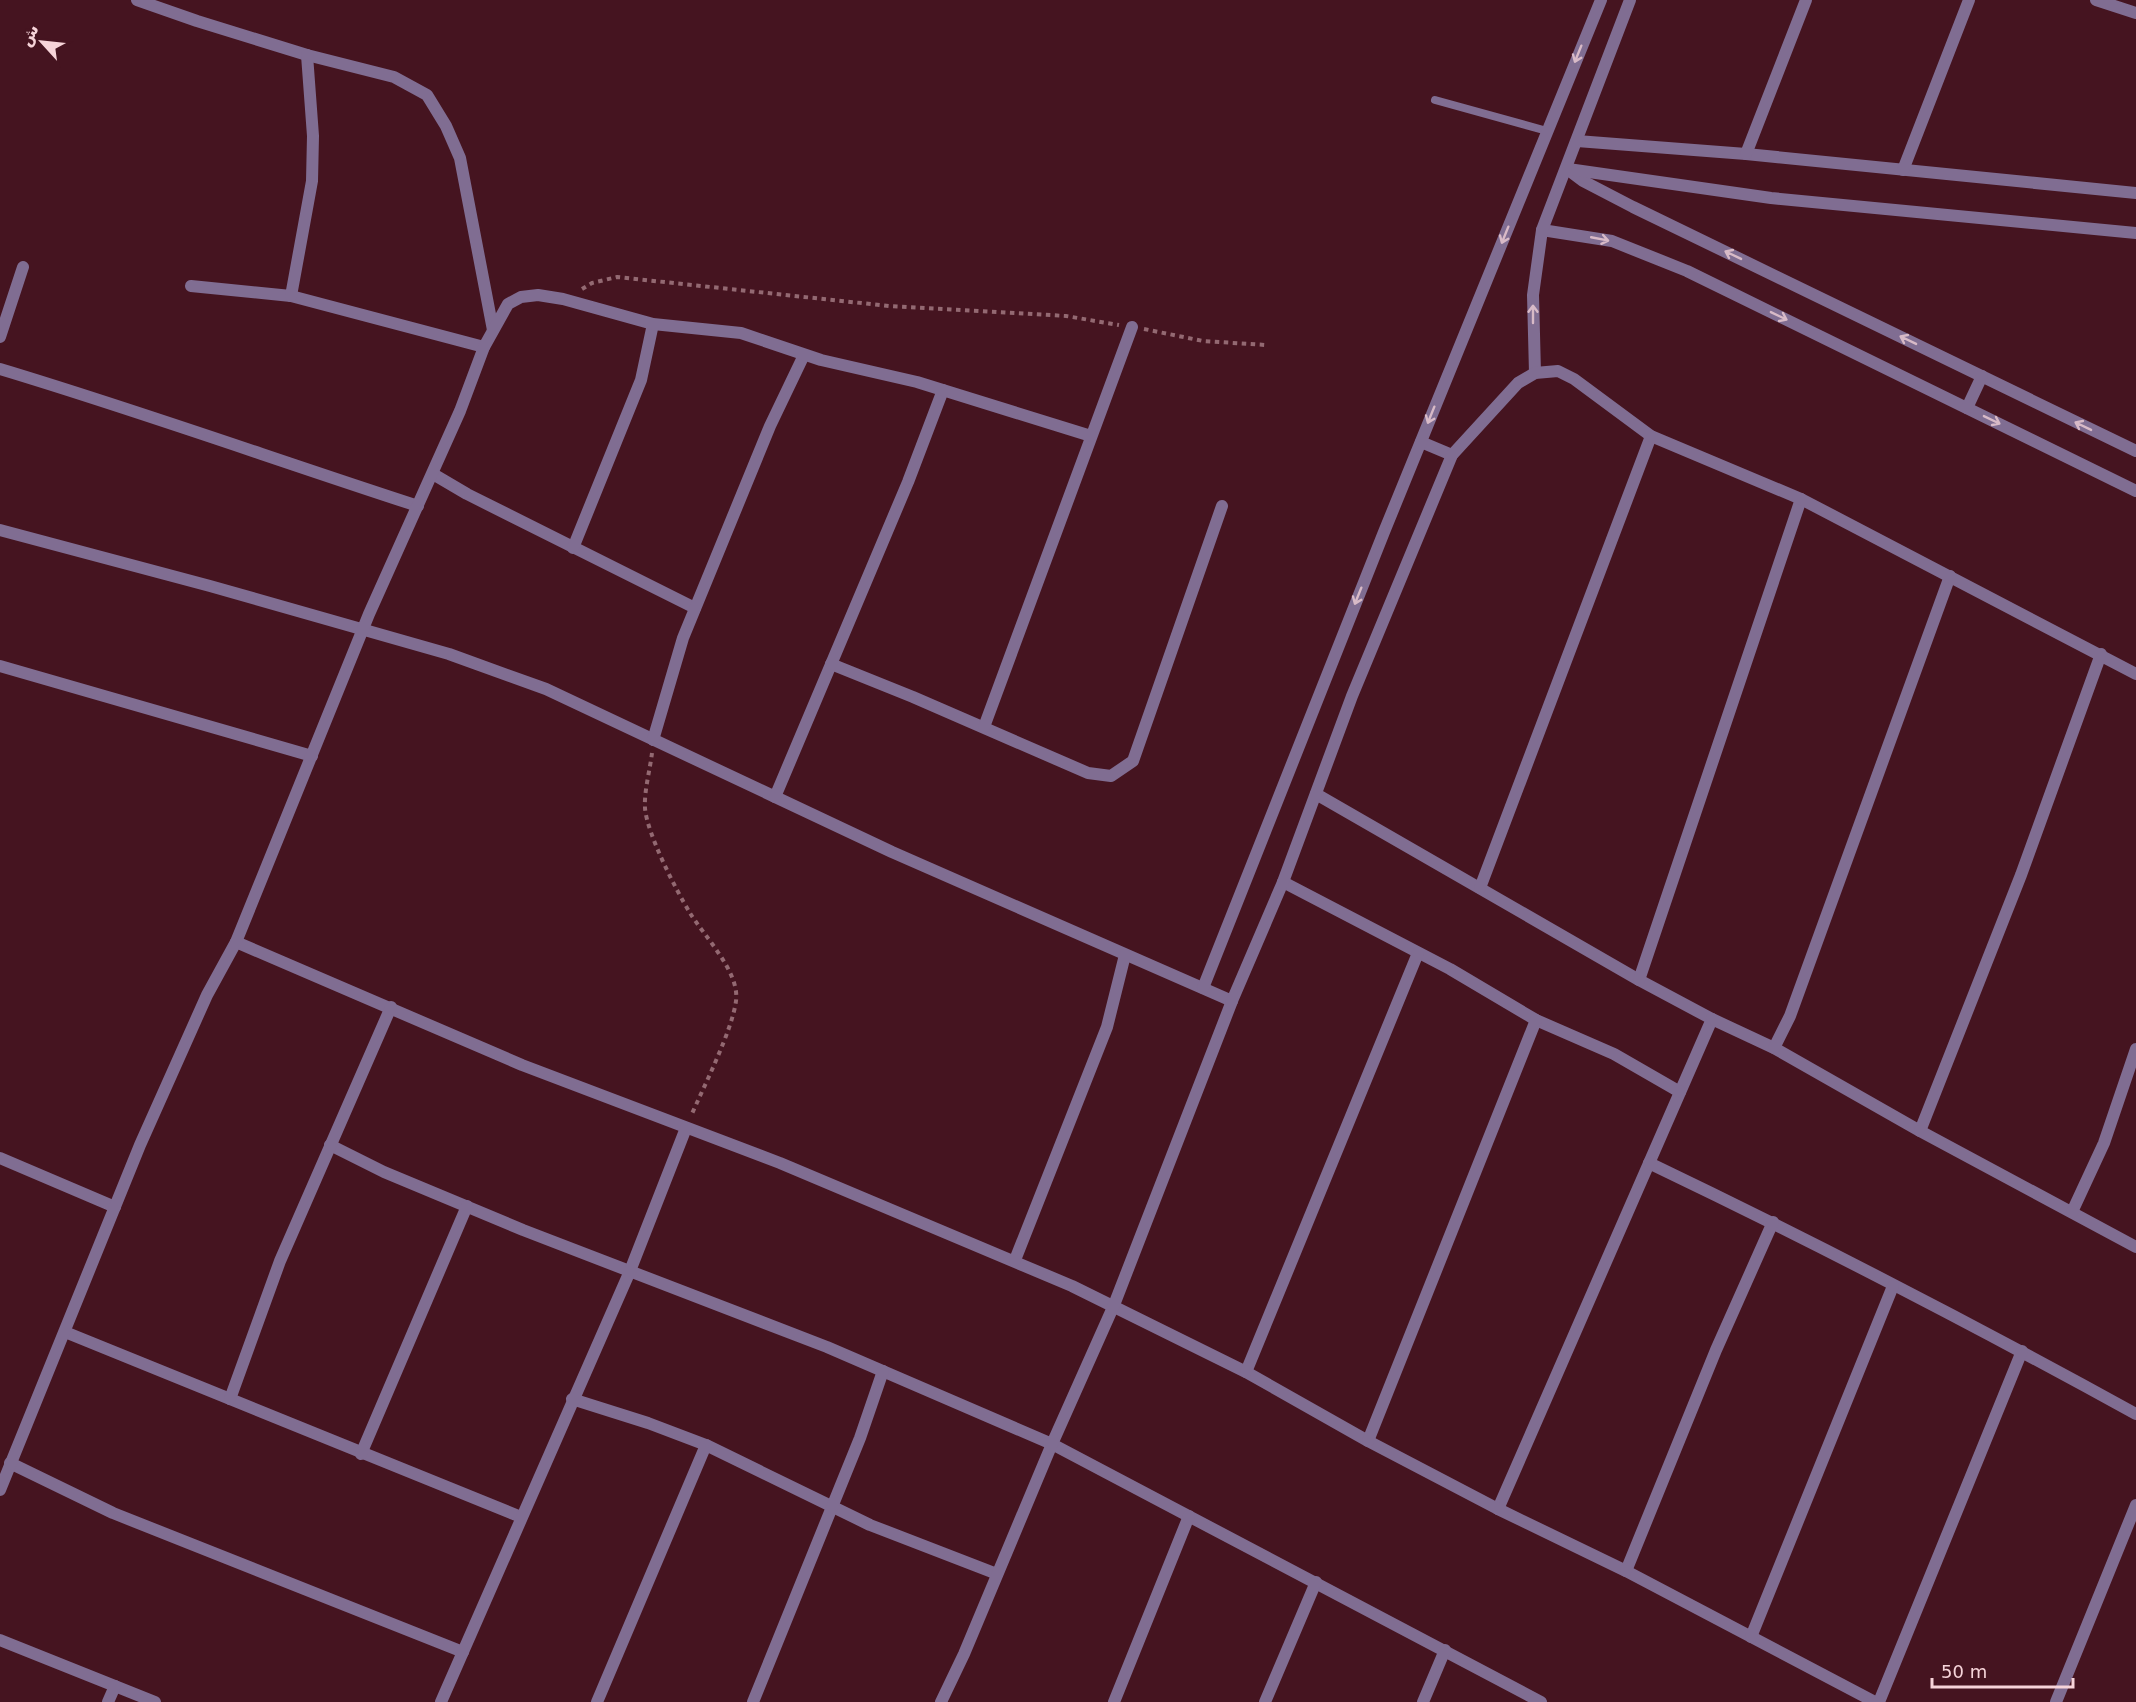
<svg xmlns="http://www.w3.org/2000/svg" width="2136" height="1702" font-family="'DejaVu Sans','Noto Naskh Arabic',sans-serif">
  <rect width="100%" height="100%" fill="#451420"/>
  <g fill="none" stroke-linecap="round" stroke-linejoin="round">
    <g stroke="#936972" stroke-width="4" stroke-dasharray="4.5 4.5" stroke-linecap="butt">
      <polyline points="582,289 592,283 617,277 889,306 1066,316 1119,325"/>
      <polyline points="1144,329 1203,341 1266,345"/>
      <path d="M652,753C650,770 644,791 645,808C647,834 676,890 690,913C704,936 740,972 736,1001C732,1031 704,1086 691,1116"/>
    </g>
    <polyline stroke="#806d92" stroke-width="8" points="1435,100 1547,131"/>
    <g stroke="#806d92" stroke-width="12">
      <polyline points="137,0 197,21 307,55 394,77 427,95 446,126 460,158 493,330"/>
      <polyline points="2096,0 2136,13"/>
      <polyline points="1577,141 1746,154 2136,193"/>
      <polyline points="1746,154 1806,0"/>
      <polyline points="1567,169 1583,181 1633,207 2136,451"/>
      <polyline points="1568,169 1771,198 2136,233"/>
      <polyline points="1903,170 1969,0"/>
      <polyline points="1542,230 1612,241 1687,271 2136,491"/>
      <polyline points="191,286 291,296 484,347"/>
      <polyline points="291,296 312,181 313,136 307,55"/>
      <polyline points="0,337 23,267"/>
      <path d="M0,369C140,411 279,461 418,506"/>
      <polyline points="1535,373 1533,295 1542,230 1630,0"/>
      <polyline points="1967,408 1982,376"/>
      <polyline points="1421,442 1452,455"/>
      <polyline points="433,474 467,494 695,608"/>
      <polyline points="0,530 210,586 449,654 546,689 892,852 1232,1001"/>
      <polyline points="573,548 641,380 653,324"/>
      <polyline points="831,664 913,697 1088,773 1111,776 1133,761 1222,506"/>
      <polyline points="0,666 312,756"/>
      <polyline points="984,727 1132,327"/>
      <polyline points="653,740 683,638 770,426 804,355"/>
      <polyline points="1316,794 1639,980 1712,1019 1498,1509"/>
      <polyline points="775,797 908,482 943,390"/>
      <polyline points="1283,882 1450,969 1536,1020 1614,1054 1680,1092"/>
      <polyline points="1480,888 1651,436"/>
      <polyline points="236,942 522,1065 780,1163 1072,1286 1246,1372 1368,1441 1498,1509 1626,1571 1875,1702"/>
      <polyline points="1639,980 1801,499"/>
      <polyline points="1203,988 1384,532 1601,0"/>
      <polyline points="1712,1019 1774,1048 1920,1131 2021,875 2101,654"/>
      <polyline points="1774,1048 1790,1016 1950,576"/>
      <polyline points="1920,1131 2136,1247"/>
      <polyline points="330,1145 384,1172 523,1230 827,1347 1052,1444 1541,1702"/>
      <polyline points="0,1158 115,1207"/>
      <path d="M1649,1163C1814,1242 1976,1326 2136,1414"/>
      <polyline points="2072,1212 2104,1143 2136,1049"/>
      <polyline points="1015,1260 1107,1027 1125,955"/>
      <polyline points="65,1332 521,1517"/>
      <polyline points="1246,1372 1418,953"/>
      <polyline points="230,1399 280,1261 391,1007"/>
      <polyline points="572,1399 648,1423 706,1445 870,1525 997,1574"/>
      <polyline points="1368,1441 1536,1020"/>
      <polyline points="361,1454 467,1206"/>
      <polyline points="10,1463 113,1513 463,1652"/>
      <polyline points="0,1490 140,1145 207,995 236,942 369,614 460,411 484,347 508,304 521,297 538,295 563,299 653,324 741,333 821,360 917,382 1091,436"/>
      <polyline points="1626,1571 1716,1350 1773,1222"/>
      <polyline points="1751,1637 1893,1286"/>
      <polyline points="0,1640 155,1702"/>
      <polyline points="108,1702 115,1686"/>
      <polyline points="441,1702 630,1271 686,1128"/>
      <polyline points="597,1702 706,1445"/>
      <polyline points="753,1702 860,1438 883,1371"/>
      <polyline points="941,1702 964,1654 1052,1444 1114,1305 1232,1001 1283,882 1352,696 1452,455 1518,383 1535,373 1558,371 1574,379 1651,436 1801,499 2136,674"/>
      <polyline points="1114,1702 1189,1516"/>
      <polyline points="1265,1702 1316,1582"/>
      <polyline points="1423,1702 1445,1650"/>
      <polyline points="1879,1702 2022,1351"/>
      <polyline points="2056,1702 2136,1505"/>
    </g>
  </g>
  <defs><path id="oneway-shaft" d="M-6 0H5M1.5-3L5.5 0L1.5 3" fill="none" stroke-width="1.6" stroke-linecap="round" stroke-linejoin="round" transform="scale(1.5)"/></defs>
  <g stroke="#d8bac7">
    <use href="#oneway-shaft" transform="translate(1578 54) rotate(112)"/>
    <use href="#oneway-shaft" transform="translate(1505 235) rotate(112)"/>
    <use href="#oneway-shaft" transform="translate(1600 239) rotate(11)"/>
    <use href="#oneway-shaft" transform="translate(1733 255) rotate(-154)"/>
    <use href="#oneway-shaft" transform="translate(1533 314) rotate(-90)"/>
    <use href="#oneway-shaft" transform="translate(1779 316) rotate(26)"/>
    <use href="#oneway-shaft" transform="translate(1908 340) rotate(-154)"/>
    <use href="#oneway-shaft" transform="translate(1431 415) rotate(112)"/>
    <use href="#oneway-shaft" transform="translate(1992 420) rotate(26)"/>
    <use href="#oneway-shaft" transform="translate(2083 426) rotate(-154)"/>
    <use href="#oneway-shaft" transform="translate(1358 596) rotate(112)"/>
  </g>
  <g transform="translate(42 42) rotate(297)" stroke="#451420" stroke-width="4.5" paint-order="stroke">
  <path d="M0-4.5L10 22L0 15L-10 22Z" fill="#f6d4d9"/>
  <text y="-9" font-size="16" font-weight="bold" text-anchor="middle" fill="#f6d4d9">ش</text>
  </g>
  <path d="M1932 1678v9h141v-9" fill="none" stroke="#f6d4d9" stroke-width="3"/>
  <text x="1941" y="1678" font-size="18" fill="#f6d4d9" stroke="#451420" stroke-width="4.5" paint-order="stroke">50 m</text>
</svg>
